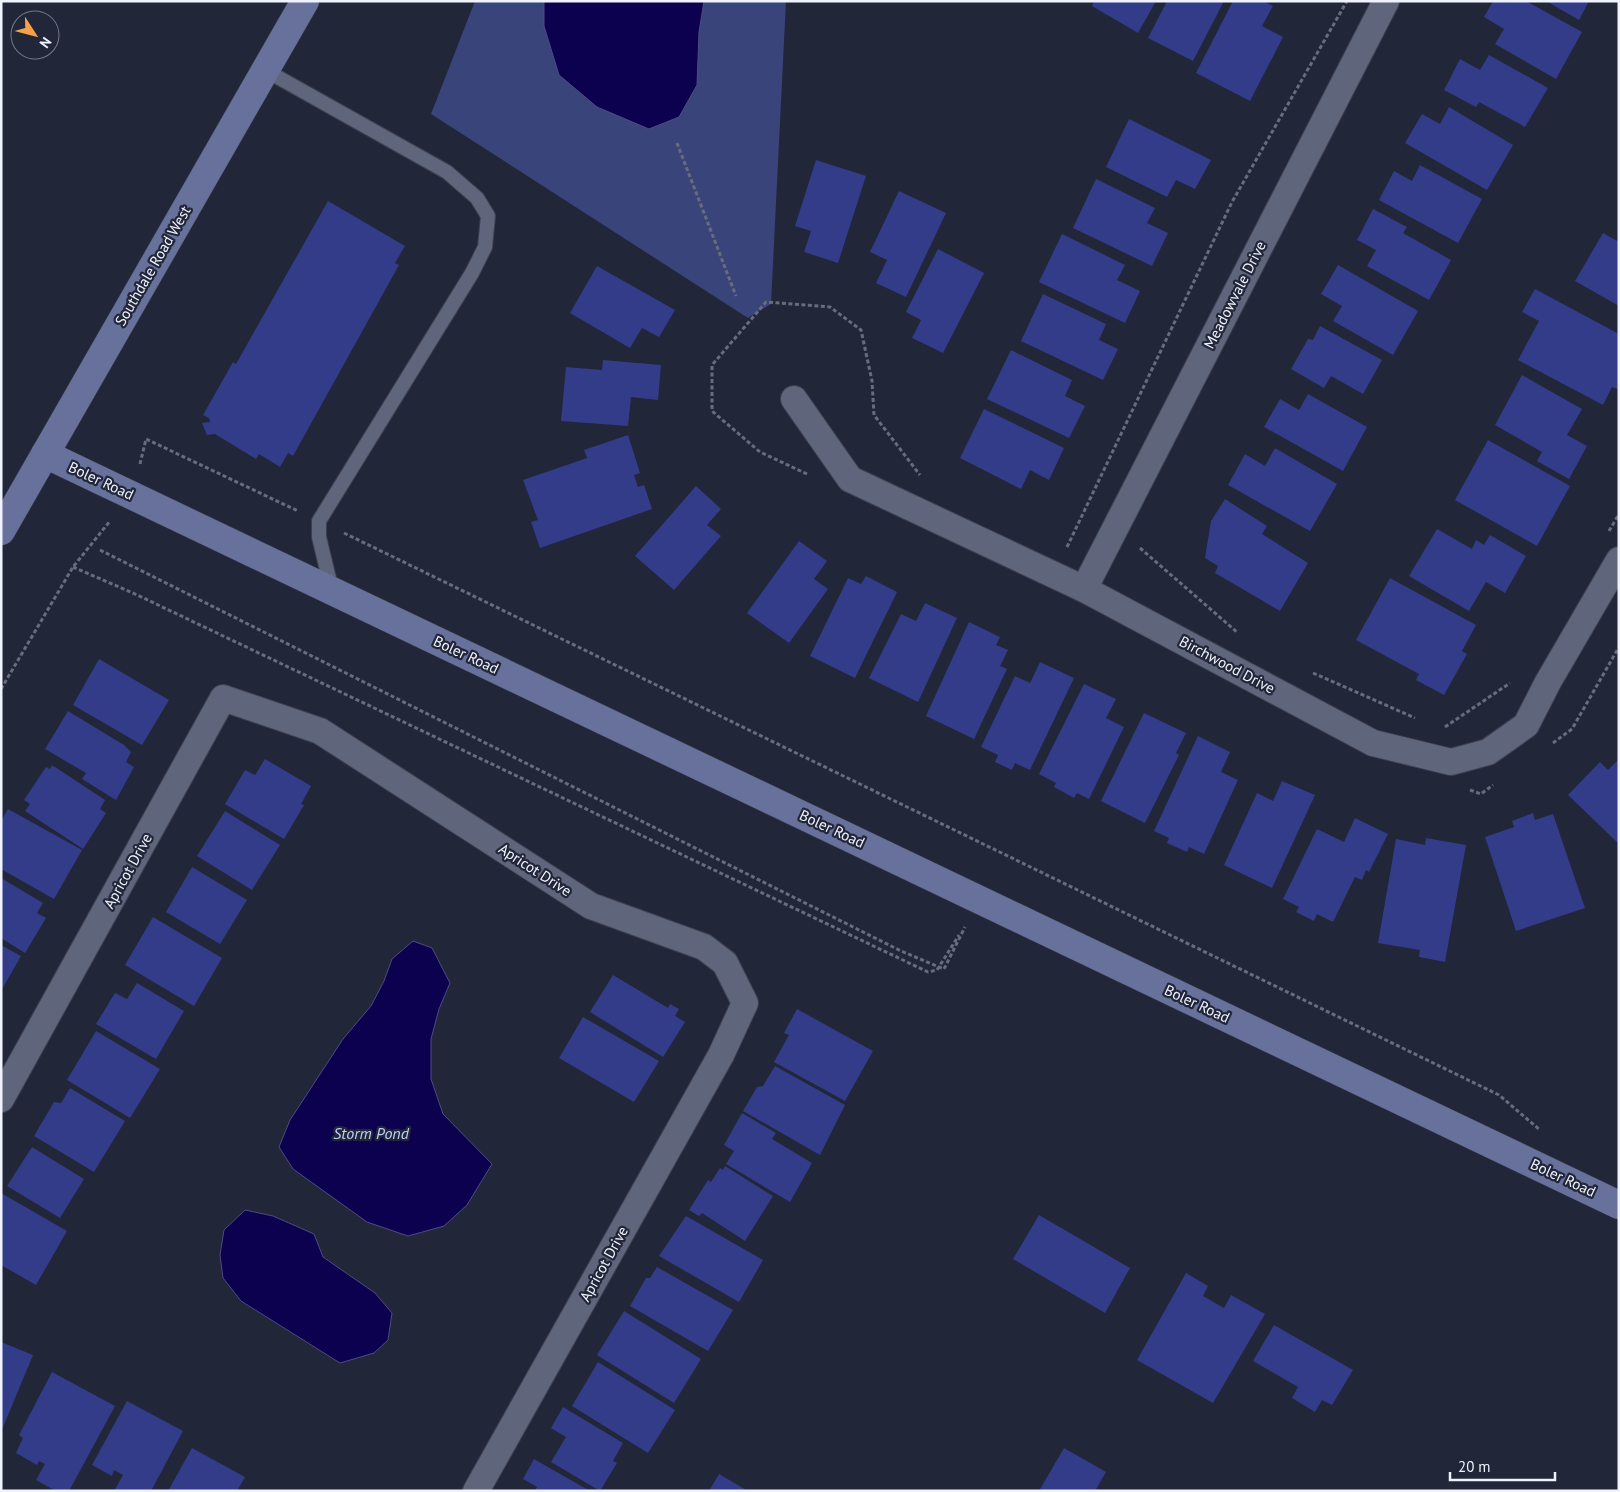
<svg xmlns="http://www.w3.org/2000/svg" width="1620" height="1492" font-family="'PT Sans',sans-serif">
  <rect width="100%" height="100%" fill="#212639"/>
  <polygon fill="#39447a" points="475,1 786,1 771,304 748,318 431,114"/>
  <g fill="#0c014f" stroke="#504a84">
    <polygon points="544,1 704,1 699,32 697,85 679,117 649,129 597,107 559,75 544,26"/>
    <polygon points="413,941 432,948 450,983 439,1009 431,1039 431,1079 443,1114 492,1164 467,1205 444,1226 408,1236 367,1222 293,1169 279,1147 290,1120 343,1039 371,1006 384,981 392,959"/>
    <polygon points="245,1210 273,1216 314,1234 323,1257 375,1293 392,1313 388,1340 374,1353 340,1363 241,1301 223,1278 220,1255 224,1230"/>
  </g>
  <g fill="#323c89">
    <polygon points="1094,1 1156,1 1138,33 1092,6"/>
    <polygon points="1167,1 1224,1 1193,61 1148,38"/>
    <polygon points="1233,1 1263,1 1273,6 1262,26 1283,37 1250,101 1196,73"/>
    <polygon points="1493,1 1526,1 1582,32 1556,79 1495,44 1504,29 1484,17"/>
    <polygon points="1546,1 1589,1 1579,20"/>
    <polygon points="1489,55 1548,88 1525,127 1479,102 1476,107 1444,90 1460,59 1480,70"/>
    <polygon points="1449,107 1513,145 1487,190 1405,143 1422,114 1440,124"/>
    <polygon points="1129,119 1211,160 1195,189 1176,180 1167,197 1106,167"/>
    <polygon points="816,160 866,176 838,263 804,252 811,231 795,226"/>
    <polygon points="1420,165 1482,199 1458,243 1379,200 1394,171 1412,181"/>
    <polygon points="1096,179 1155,208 1147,223 1168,233 1152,266 1073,228"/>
    <polygon points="899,191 946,213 906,297 876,283 887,260 870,252"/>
    <polygon points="328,201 405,246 395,263 399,265 293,456 288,453 280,467 259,454 256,459 215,434 207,435 202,423 210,422 209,418 203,415 233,362 236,364"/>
    <polygon points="1373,209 1407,227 1403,233 1451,260 1429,300 1367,266 1376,250 1357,240"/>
    <polygon points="1603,233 1619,242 1619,306 1575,281"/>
    <polygon points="1062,234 1125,265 1117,280 1140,291 1125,323 1039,282"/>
    <polygon points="938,249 984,273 943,353 912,338 921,320 906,312"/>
    <polygon points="1338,265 1418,311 1393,355 1333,321 1342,306 1321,294"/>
    <polygon points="597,266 675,310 659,337 642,328 630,348 570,313"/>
    <polygon points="1535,289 1619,334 1619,387 1618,389 1612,387 1603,405 1518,360 1539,321 1522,312"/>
    <polygon points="1043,294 1106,324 1099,340 1118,349 1103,380 1021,341"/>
    <polygon points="1320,326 1382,360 1363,394 1331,376 1324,388 1291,369 1308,339 1313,340"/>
    <polygon points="1011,350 1072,380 1065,396 1085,406 1069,438 987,399"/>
    <polygon points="603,360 661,365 658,400 631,397 628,426 561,421 566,367 602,370"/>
    <polygon points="1522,375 1582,409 1567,435 1587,446 1569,479 1537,461 1542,452 1495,425"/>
    <polygon points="1308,394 1367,427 1343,471 1264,427 1280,399 1299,410"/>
    <polygon points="984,409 1064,448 1049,480 1030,470 1021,489 960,458"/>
    <polygon points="628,435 640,473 634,475 638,487 644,485 652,509 540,548 531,522 538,520 523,480 587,458 584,450"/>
    <polygon points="1488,440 1570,486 1537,546 1455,500"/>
    <polygon points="1275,448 1337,484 1310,531 1228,485 1245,454 1265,466"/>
    <polygon points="696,486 721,509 707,525 721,536 674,590 635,556"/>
    <polygon points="1225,499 1267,526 1262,534 1308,563 1280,611 1215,573 1218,566 1205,558 1211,521"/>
    <polygon points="1437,529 1472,549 1476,540 1484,545 1490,535 1526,556 1505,593 1486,582 1469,611 1409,576"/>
    <polygon points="799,541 827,561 814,579 828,589 789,643 747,613"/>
    <polygon points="866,576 897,592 855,678 810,656 848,578 861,584"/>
    <polygon points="1390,578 1476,625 1462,651 1467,654 1444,695 1416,680 1419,674 1356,640"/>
    <polygon points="925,603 957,618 918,702 869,678 901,614 916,621"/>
    <polygon points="969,622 1000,637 996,645 1008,650 1000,666 1007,669 974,739 926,716"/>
    <polygon points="99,659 169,700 142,745 73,705"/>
    <polygon points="1040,662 1074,678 1030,770 1015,763 1012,770 995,762 998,755 981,747 1015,676 1030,683"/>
    <polygon points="1084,684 1116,699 1106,718 1124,727 1089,799 1077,793 1074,798 1054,787 1056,783 1039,774"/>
    <polygon points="68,711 124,745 131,752 126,762 134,767 116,800 82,779 86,773 45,749"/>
    <polygon points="1144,713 1186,733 1176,753 1179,755 1145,823 1101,801"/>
    <polygon points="1198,736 1230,752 1221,772 1238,780 1204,854 1189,847 1187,852 1167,843 1169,838 1154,831"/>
    <polygon points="265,759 311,786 301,804 304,805 284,839 225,804 245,770 255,775"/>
    <polygon points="1619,759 1619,844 1568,795 1600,762 1608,770"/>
    <polygon points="52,765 105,800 100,809 106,813 83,849 25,811 30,804 24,800 46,767 50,769"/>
    <polygon points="1282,781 1315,795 1272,888 1224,865 1257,793 1273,801"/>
    <polygon points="8,809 82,850 54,899 1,869 1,821"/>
    <polygon points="225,811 280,845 252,890 197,856"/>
    <polygon points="1533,813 1535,820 1553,814 1585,908 1516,931 1485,837 1514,827 1512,821"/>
    <polygon points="1355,818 1388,834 1369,872 1366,870 1362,880 1355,877 1333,922 1317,914 1314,921 1296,912 1299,907 1283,899 1317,829 1344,842"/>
    <polygon points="1426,838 1466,845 1445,962 1419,957 1420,950 1378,943 1396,839 1425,845"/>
    <polygon points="192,867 247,900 220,944 166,912"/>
    <polygon points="1,878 43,903 37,913 46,918 25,953 1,938"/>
    <polygon points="153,917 222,958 194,1006 125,965"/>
    <polygon points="1,945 21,956 1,991"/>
    <polygon points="613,975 668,1008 670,1004 679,1009 675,1016 685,1022 663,1057 590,1012"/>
    <polygon points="137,983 184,1011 156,1059 96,1024 115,993 127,999"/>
    <polygon points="797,1009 873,1051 845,1101 774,1062 789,1035 784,1033"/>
    <polygon points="583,1017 659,1061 634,1102 559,1058"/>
    <polygon points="96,1031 160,1069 130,1118 67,1080"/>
    <polygon points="775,1066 845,1105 820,1155 743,1111 757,1087 763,1086"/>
    <polygon points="70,1088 125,1121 94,1172 34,1136 54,1102 61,1103"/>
    <polygon points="742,1113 776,1133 772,1139 812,1163 790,1202 726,1164 734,1151 724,1145"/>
    <polygon points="32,1147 84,1179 60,1218 7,1186"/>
    <polygon points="725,1166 773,1196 745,1241 702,1213 699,1216 689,1210 708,1180 711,1182 720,1168 723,1170"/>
    <polygon points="1,1193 67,1231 36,1285 1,1265"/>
    <polygon points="1039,1215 1130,1268 1105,1313 1013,1259"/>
    <polygon points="686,1216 763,1260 739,1302 659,1256"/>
    <polygon points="657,1267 733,1310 708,1351 630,1306 646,1278 650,1278"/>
    <polygon points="1186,1273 1208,1286 1203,1296 1224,1308 1231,1295 1265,1314 1213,1403 1137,1360"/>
    <polygon points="624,1311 701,1359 674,1403 597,1355"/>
    <polygon points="1274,1325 1353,1370 1332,1405 1322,1400 1315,1412 1292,1398 1298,1387 1253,1361"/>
    <polygon points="1,1342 33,1355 1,1432"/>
    <polygon points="598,1362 675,1410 648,1453 572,1406"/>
    <polygon points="52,1372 115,1406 69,1491 56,1491 36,1480 45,1464 39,1461 37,1465 16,1453 23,1438 19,1435"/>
    <polygon points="127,1401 183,1431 151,1491 114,1491 123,1475 114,1470 112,1476 92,1465"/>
    <polygon points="563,1407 623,1443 613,1461 617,1463 600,1491 551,1462 566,1437 551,1428"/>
    <polygon points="192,1448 245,1477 237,1491 168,1491"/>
    <polygon points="1064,1448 1106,1472 1095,1491 1039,1491"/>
    <polygon points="534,1459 590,1491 535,1491 537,1487 523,1479"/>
    <polygon points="719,1474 748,1491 709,1491"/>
  </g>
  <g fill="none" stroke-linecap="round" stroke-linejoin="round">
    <defs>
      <polyline id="lane" points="265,70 447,172 477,198 488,216 485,247 472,273 319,521 319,537 332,591"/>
      <g id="street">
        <polyline points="794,399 850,479 1084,589 1373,743 1451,762 1488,752 1526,725 1548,682 1619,560"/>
        <polyline points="1084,589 1386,1"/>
        <polyline points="1,1099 223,698 320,731 591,906 704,947 725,963 745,1003 721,1055 476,1491"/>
      </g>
      <g id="secondary">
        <polyline points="45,454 1619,1205"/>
        <polyline points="1,531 305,1"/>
      </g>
    </defs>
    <use href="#lane" stroke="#3d4050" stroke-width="16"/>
    <use href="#street" stroke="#3d4050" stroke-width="28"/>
    <use href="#secondary" stroke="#3d4050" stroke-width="29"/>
    <g stroke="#686c7d" stroke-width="3" stroke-dasharray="4 2.5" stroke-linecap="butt">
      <polyline points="677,143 736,296"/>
      <polyline points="140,464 146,439 298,511"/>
      <polyline points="807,474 760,452 712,411 712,365 766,302 830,307 861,330 872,381 874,415 920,475"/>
      <polyline points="1609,531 1619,514"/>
      <polyline points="344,533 1499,1095 1540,1130"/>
      <polyline points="1067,547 1232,202 1347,1"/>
      <polyline points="1140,548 1238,633"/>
      <polyline points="100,550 901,951 944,969 965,927"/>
      <polyline points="73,567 133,593 928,972 937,970 959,935"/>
      <polyline points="1313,673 1415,718"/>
      <polyline points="1,689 73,567 110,521"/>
      <polyline points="1445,727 1510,683"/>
      <polyline points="1553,743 1572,729 1619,647"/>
      <polyline points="1470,790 1481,794 1493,785"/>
    </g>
    <use href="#lane" stroke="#5f657b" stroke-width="14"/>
    <use href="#street" stroke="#5f657b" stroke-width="26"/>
    <use href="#secondary" stroke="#67719c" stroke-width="28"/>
  </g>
  <g text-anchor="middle" stroke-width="4.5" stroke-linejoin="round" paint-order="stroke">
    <g font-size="15" fill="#f0f3fe" stroke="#212639">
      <text transform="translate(153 266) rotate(-60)" y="5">Southdale Road West</text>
      <text transform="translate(1235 295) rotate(-63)" y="5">Meadowvale Drive</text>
      <text transform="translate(101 481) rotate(25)" y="5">Boler Road</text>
      <text transform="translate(466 655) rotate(25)" y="5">Boler Road</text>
      <text transform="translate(1227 665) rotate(28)" y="5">Birchwood Drive</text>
      <text transform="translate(832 829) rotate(25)" y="5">Boler Road</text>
      <text transform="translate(535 870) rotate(33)" y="5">Apricot Drive</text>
      <text transform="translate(128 871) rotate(-61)" y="5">Apricot Drive</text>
      <text transform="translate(1197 1004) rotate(25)" y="5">Boler Road</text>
      <text transform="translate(1563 1178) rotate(25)" y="5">Boler Road</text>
      <text transform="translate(604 1264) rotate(-61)" y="5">Apricot Drive</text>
    </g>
    <g font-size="16" font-style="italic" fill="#c2cefa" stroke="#212639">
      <text x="371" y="1139">Storm Pond</text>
    </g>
  </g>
  <rect width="1620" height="1492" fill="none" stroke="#f0f3fe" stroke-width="5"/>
  <g transform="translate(35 35) rotate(126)"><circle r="24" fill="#212639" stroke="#747888"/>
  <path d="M0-4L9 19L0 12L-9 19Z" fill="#f7a149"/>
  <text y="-8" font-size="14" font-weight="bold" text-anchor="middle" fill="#f0f3fe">N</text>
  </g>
  <path d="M1450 1472v8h105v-8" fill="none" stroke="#f0f3fe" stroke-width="2.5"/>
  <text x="1458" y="1472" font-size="15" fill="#f0f3fe" stroke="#212639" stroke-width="4" paint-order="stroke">20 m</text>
</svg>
